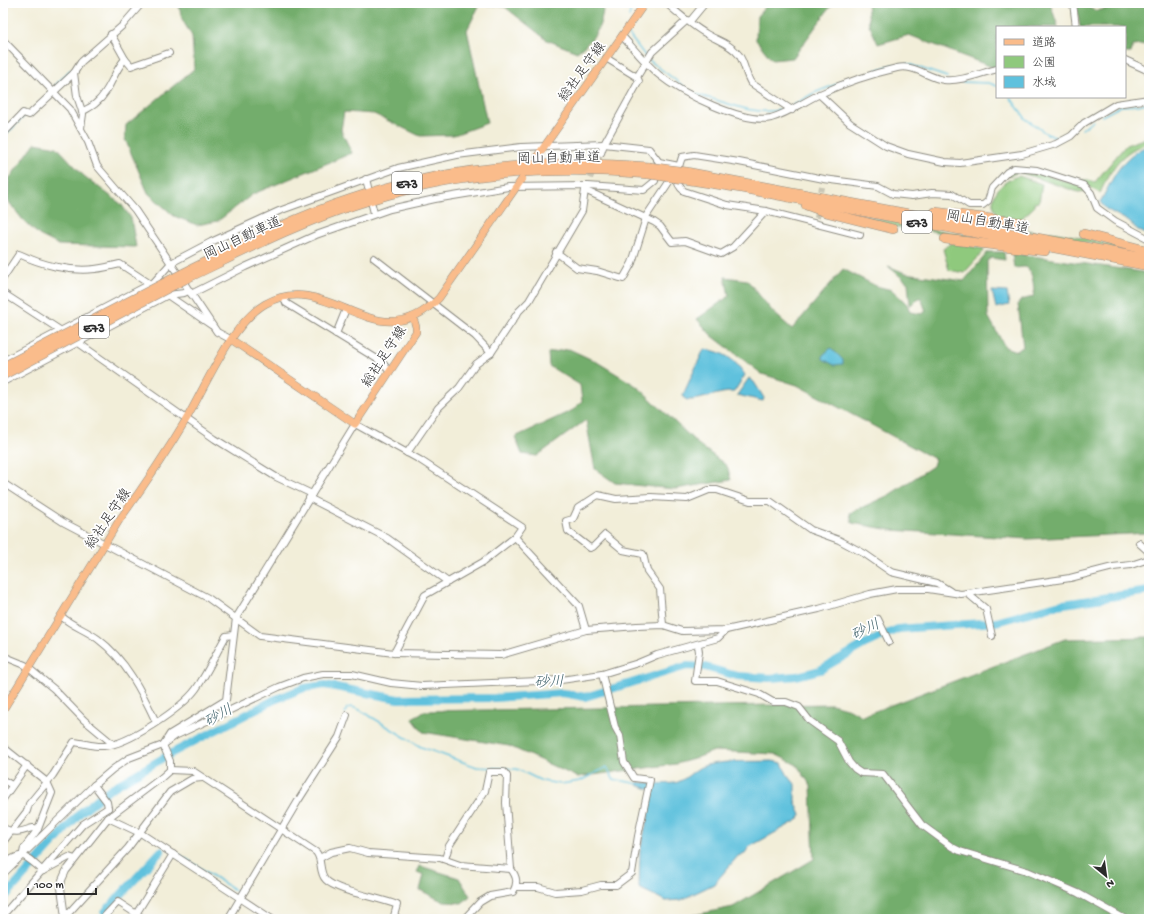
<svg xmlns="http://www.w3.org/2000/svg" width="1152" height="922" font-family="'Gochi Hand','Klee One',sans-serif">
  <rect width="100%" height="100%" fill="#fff"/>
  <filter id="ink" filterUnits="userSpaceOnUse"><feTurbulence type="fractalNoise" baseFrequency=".025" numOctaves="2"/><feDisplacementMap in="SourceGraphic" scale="8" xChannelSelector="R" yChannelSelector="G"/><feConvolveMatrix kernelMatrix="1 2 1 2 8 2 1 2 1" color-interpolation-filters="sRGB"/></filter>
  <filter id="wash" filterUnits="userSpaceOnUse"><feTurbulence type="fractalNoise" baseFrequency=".012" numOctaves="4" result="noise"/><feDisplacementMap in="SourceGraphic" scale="16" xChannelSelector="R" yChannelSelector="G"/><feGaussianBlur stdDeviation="0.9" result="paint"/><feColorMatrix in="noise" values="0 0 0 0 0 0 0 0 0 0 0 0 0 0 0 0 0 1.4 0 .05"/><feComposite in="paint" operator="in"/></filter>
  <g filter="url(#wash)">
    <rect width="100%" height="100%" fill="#f2eed9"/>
    <g fill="#8fc97d" stroke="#5d7a54">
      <path d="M1149,137V142C1120,153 1113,166 1100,193L1076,180H1087L1095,182L1126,145Z"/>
      <polygon points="1014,171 1032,171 1082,186 1088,191 1078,192 1019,172 1001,179"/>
      <path d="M1019,176L1042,184L1039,202L1034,203V207L1021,219L997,216C996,212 994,208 993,204C992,191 1007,178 1019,176Z"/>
      <polygon points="832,210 1021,246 962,239 952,235 920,229 896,227"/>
      <polygon points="965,219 1000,222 1011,227 1043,233 1052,232 1085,238 1149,255"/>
      <polygon points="952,243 984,249 984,251 964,273 949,270 943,249"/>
    </g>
    <g fill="#73ad6c" stroke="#4f6c4c">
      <path d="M183,3H604C601,28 597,37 577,52L547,40L505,7L480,4L467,30L487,123L454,135L420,136L374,114L344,112L341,130L352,153L253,194L218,221L197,225L174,216L148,193L125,139L126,125L194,69L192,36L183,21L179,7Z"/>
      <polygon points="769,3 833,3 793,58 772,60 756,40 757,16"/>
      <polygon points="867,3 1050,3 1058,27 997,27 997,69 909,35 878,44 869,24"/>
      <polygon points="1076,3 1088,3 1089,8 1096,11 1132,3 1149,3 1149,44 1133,46 1131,53 1125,53 1125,27 1080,27"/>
      <polygon points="35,143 57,147 84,176 121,204 131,218 136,247 59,245 39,235 23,220 8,201 9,179"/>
      <path d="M988,252H1004L1005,260L991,258L987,261L988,316L1005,347L1016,351L1023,347L1018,304L1021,300L1033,297C1035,290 1033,269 1025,267C1022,267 1017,268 1014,268L1012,253L1149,273V533L1028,539L891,530L852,523L850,513L889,495L933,466L935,459L797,385L762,374L711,335L697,319L729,296L725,277L747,280L773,312L792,329L843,269L876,286L892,290L907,304L910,312L922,314L926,311L921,298H918L910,306L908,283L888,266L905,273L964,281Z"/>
      <polygon points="569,349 597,362 638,387 698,444 727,466 731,480 675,489 643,486 615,483 595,469 586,420 537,456 522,454 515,437 573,410 582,401 580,385 549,366 548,353"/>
      <polygon points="1149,637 1149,919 676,919 733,907 814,859 811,786 797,765 775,754 714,751 694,759 676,764 577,777 509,746 423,732 412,718 425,711 832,704 850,709 862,716 1065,639"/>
      <polygon points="420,866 459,878 470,896 462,903 444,902 420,890 424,875 417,872"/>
    </g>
    <g fill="#5fc1dd" stroke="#457684">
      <path d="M1149,145V236L1138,230L1128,221L1106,209L1100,202C1115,176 1120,157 1149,145Z"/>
      <polygon points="992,291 1007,292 1009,305 996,308"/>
      <polygon points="831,348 843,360 843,364 834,365 823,359 823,355"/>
      <path d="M704,349C723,351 736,360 745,375L734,392C718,391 702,401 686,400L683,395Z"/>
      <polygon points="749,378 754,382 764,398 763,401 737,395"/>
      <path d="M772,761L782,763L787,774L795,784V801L801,815L798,820L749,847L745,853L738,856L714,884L681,900L666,901L639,888L640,851L654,791L637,785L638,782C647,783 671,785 678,782C688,778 696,767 707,765C728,760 751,762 772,761Z"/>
    </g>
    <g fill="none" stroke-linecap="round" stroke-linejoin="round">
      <g stroke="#5fc1dd" stroke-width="1.5">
        <polyline points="629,17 632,3"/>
        <polyline points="629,35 646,57"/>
        <polyline points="649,60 687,89"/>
        <polyline points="876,70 892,65 908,64 947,77"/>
        <polyline points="961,82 989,83 997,86"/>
        <polyline points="52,89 70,70"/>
        <path d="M692,92C700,96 707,98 716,100C742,108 758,115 786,109"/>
        <polyline points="1010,97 1026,119 1047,134 1061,139"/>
        <polyline points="793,105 814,93 855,77"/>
        <polyline points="1102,116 1121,106 1139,105 1149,102"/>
        <polyline points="1082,129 1093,121"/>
        <polyline points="3,138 25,115"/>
        <polyline points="345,713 347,708 352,707 360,710 421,747 477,767 517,769 542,781 561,784 580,781 607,767 613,779 639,784"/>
        <polyline points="167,847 238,892 241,892"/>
      </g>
      <g stroke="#5fc1dd" stroke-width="8">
        <polyline points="3,899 81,812 110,789 172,753 274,700 304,688 325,685 398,699 495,698 563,693 585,697 687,666 705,667 737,676 770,678 797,676 820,670 865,644 898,629 996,622 1057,605 1149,591"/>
        <polyline points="105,912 161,851"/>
      </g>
    </g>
  </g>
  <g filter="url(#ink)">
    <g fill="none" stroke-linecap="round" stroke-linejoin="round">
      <g stroke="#cac7b6" stroke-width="6" stroke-dasharray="6 3" stroke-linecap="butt">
        <polyline points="590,178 601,153"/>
        <polyline points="817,218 822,187"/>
      </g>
      <polyline stroke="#cac7b6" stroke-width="7" stroke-dasharray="7 3.5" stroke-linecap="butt" points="529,168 539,154"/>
      <defs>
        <g id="minor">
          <path d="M666,3C678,13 691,25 705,33C716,40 731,44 739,55C745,63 745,74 751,83L792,110"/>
          <polyline points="1073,3 1076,27"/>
          <polyline points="111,34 125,59"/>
          <path d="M622,36C634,49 646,64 659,75C681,93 743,124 771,118C789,113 803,102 820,94C844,83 871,74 897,68C914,64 928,78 944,80C960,82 981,73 997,69"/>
          <polyline points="3,40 70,109 88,142 97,166 135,210 217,332 232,340"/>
          <polyline points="606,58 637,77 639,81 604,144 649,149 659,162 679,166"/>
          <polyline points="1125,60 1149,71"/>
          <polyline points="74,73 77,96 83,114 81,128"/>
          <polyline points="637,77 652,52 686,21 691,20 705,3"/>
          <polyline points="819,94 850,123 886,146 908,154 945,162 960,163 1022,154 1056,144 1071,136 1084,123 1116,104 1149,99"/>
          <path d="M82,112C86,109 92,107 96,103C110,92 113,72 125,59L131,66L169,53"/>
          <polyline points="3,134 23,113 29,115 74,73 81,62 122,26 142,3"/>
          <polyline points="366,179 368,187"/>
          <polyline points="372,205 374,213"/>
          <path d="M860,235L766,211L727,205L684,191C673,183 678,169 682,157L694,155L739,162L824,179L878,186L893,194L912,196L932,193L952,194L969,205H983L988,201L992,188L1007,172L1014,168L1037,170L1084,185L1091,193L1097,208L1115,221L1149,239"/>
          <polyline points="556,252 577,268 597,271 623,279 632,263 647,215 669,182"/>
          <polyline points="374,258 475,336 491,353"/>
          <path d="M3,278L19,254C42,265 70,272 95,269C104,268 112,266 120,264L152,285"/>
          <polyline points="160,290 211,325"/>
          <polyline points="3,293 63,332"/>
          <polyline points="191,294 245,267 316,235 390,209 435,199 508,187 588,186 644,190 655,181 659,162"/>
          <polyline points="284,297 286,303 382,362 389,371"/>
          <polyline points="336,334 346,309"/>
          <polyline points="70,337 215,439 276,477 312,494"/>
          <polyline points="3,361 154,282 171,263 211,242 279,211 398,168 457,155 521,147 604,144 601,153"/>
          <polyline points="3,382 168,295 184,293 189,291"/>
          <polyline points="407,453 438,408 459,388 476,364 491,353 519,311 529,301 582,211 585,190 654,222 660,226 672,242 685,241 721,254 733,247 766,211"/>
          <polyline points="3,483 63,522 208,598 260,636 394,653 501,655 586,630 637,626 663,625 682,631 726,630 819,609 870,594 897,589 928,589 961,594 1070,578 1113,567 1131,565 1149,559"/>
          <polyline points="309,498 387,538 448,582"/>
          <polyline points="515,537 579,606 586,630"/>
          <polyline points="1139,543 1149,552"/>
          <polyline points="967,593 986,609 992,636"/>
          <path d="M61,616C72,626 86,630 98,639C126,660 142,692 156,722"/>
          <polyline points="878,619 889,642"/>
          <polyline points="663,625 660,589 647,571 643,554 623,550 605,535 593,547 590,548 568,531 566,521 573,519 578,508 598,495 616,499 651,497 687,499 709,490 717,490 750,501 770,501 811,530 839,540 865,554 891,572 937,583 950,591"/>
          <polyline points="698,645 699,652 695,681 717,681 759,694 773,702 786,702 799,707 810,721 838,741 849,762 855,769 861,773 883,774 922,825 952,847 960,851 1027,871 1078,893 1125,919"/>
          <polyline points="3,656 25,665 54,689 84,720 113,744"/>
          <polyline points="3,747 47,782 52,793 38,829 24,848 23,853"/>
          <path d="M170,770L193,771L316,852C323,860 318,872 326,880C338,892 379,897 397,905L394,916L399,919"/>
          <polyline points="3,780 12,785"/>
          <polyline points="94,785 107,802 108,808"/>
          <polyline points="3,799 27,765"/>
          <polyline points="108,818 142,834 272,919"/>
          <path d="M3,828C22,838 30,824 38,829"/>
          <path d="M3,842L27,811L29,804L53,775L74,742C84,743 95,747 104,746C128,745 182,708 196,689C208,672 216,653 226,636L233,635"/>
          <path d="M320,858L331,852L350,848L368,853L440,858L460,865L511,869C517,877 518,883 513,892L490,896L480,902L464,919"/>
          <polyline points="445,859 449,846 485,791 489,772 504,772 507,776 506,803 511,869"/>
          <path d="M3,866C23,848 25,856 43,871"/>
          <polyline points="43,871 69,857 75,859"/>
          <polyline points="3,874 94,785 113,769 129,758 163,745 175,736 279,687 303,678 323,674 352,674 391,683 422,686 561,680 602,674"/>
          <polyline points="516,887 538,887 555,892 582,890 601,885 616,885 632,873 638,836 650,780 634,778 624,762 620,736 615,727 602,674 638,663 657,655 718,638 726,630"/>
          <polyline points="3,915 83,824 108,808"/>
          <polyline points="65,917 61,888 62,880 66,871 108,818 161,778 170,770 170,761 163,745 170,734 226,700 236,618 355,424 420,460 522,527 515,537 483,562 425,595 394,653"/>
          <polyline points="64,918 128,848 170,792 192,779 202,778"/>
          <polyline points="102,919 118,902 144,919"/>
          <polyline points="133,919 173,854"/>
          <polyline points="228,919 298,801 339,737 347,715"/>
        </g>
        <g id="major">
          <polyline points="539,154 645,3"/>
          <polyline points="232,340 355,424 416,332 416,327 413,317"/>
          <path d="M3,710L120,519C144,486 166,453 187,418C206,385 232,323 265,304C329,267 376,363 439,298L522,179"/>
        </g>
        <g id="highway">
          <polyline points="686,172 1149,259"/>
          <polyline points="684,179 741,188 1149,266"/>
          <polyline points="806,205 825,212 893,229"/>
          <polyline points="935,212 1024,223"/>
          <polyline points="1084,234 1149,251"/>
          <polyline points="945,239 1045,251"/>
          <path d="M182,274C237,247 292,218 351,199C448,166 548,159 649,167"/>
          <path d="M185,279C240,253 295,224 354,205C452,173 547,165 649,174"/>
        </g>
      </defs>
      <use href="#minor" stroke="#8e8c82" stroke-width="8"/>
      <use href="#major" stroke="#8e8c82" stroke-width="8"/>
      <use href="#highway" stroke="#8e8c82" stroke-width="10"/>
      <use href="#minor" stroke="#fff" stroke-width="6"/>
      <use href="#major" stroke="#fabc8b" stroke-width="7"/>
      <use href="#highway" stroke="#fabc8b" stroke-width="9"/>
      <defs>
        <g id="highway-bridge">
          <polyline points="649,167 686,172"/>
          <polyline points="649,174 684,179"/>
          <polyline points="3,367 182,274"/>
          <polyline points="3,375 185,279"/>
        </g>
      </defs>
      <use href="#highway-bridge" stroke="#8e8c82" stroke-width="10" stroke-linecap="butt"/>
      <use href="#highway-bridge" stroke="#fabc8b" stroke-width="9"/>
    </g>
  </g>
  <g text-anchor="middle" stroke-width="3.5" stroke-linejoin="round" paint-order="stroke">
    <g fill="#fff" stroke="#6b6b6b" stroke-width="1">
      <rect x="392" y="172" width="30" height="22" rx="3"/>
      <rect x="902" y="211" width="30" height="22" rx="3"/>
      <rect x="79" y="316" width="30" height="22" rx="3"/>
    </g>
    <g font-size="13" font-weight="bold" fill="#2b2b2b">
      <text x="407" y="188">E73</text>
      <text x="917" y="227">E73</text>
      <text x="94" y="332">E73</text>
    </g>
    <g font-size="14" fill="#2b2b2b" stroke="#fff">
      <text transform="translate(581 71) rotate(-54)" y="5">総社足守線</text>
      <text transform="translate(559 157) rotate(-1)" y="5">岡山自動車道</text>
      <text transform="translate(988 221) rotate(10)" y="5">岡山自動車道</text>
      <text transform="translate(242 237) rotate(-25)" y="5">岡山自動車道</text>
      <text transform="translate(383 356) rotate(-57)" y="5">総社足守線</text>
      <text transform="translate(107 518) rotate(-56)" y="5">総社足守線</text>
    </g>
    <g font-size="15" font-style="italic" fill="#3d6069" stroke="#fff">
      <text transform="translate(865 629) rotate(-26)" y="5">砂川</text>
      <text transform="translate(549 681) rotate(-2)" y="5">砂川</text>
      <text transform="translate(218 715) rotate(-29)" y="5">砂川</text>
    </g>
  </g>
  <rect width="1152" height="922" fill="none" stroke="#fff" stroke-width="16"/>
  <rect x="996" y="26" width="130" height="72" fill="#ffffff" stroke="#aaaaaa"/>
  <rect x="1004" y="39" width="20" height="6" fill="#fabc8b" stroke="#aaaaaa"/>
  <text x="1032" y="46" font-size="12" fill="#2b2b2b">道路</text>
  <rect x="1004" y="56" width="20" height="12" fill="#8fc97d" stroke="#aaaaaa"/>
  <text x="1032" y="66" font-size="12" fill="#2b2b2b">公園</text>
  <rect x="1004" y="76" width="20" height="12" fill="#5fc1dd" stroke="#aaaaaa"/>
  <text x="1032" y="86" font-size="12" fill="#2b2b2b">水域</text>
  <g transform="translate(1106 876) rotate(151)" stroke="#ffffff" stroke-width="3" paint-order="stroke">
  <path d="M0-3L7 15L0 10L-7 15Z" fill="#2b2b2b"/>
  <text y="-6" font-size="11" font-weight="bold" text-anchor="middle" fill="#2b2b2b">N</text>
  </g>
  <path d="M28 888v6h68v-6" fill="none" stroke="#2b2b2b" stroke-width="2"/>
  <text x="34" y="888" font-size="12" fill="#2b2b2b" stroke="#ffffff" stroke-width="3" paint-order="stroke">100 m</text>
</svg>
